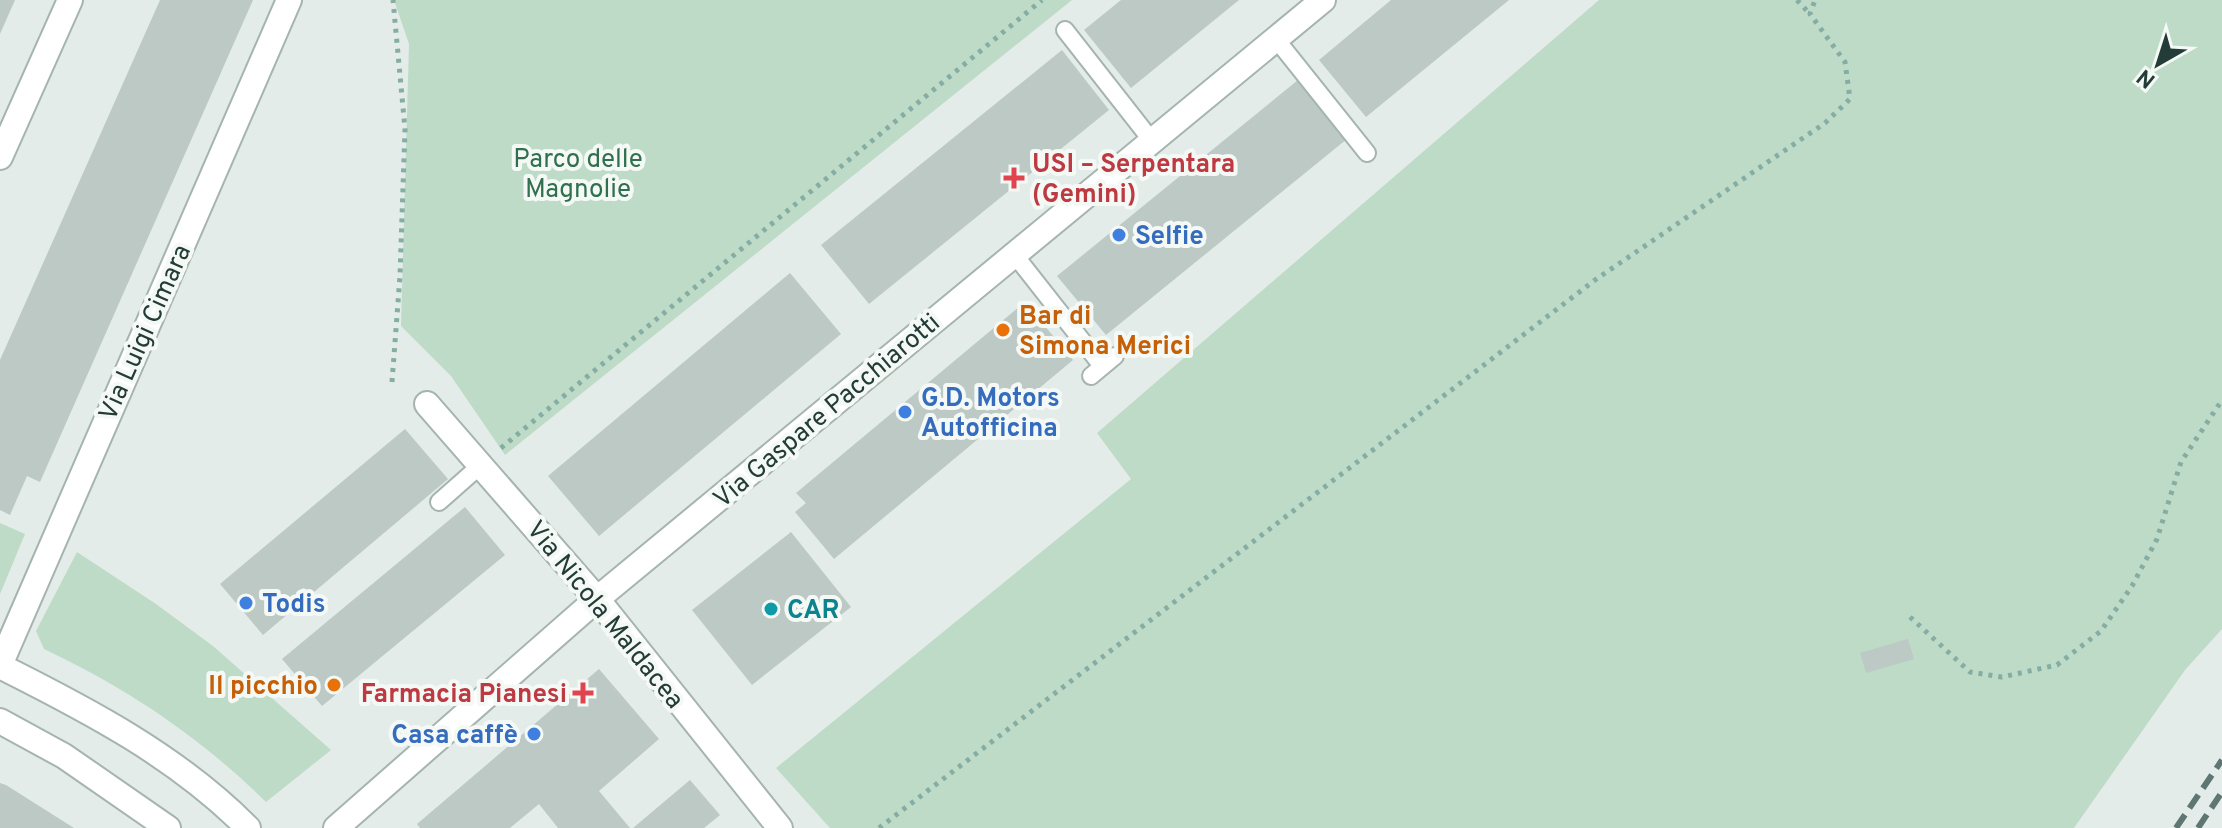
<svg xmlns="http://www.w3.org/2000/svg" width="2222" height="828" font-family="Overpass,sans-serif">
  <rect width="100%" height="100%" fill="#e3ece9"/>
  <g fill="#bedbc8">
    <polygon points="394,0 1072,0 505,455 451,376 401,326 409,44"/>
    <polygon points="1599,0 2222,0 2222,629 2185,670 2074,828 830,828 776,768 1131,479 1097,433"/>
    <polygon points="0,523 25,534 0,594"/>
    <path d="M77,552L156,604L213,646L331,750L266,802C200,737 127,688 44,649L36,631Z"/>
  </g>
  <g fill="#bcc9c5">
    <polygon points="0,0 15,0 0,34"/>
    <polygon points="160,0 253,0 40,482 27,476 10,515 0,510 0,360"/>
    <polygon points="1121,0 1239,0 1131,88 1084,30"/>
    <polygon points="1391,0 1509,0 1366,117 1319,60"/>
    <polygon points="1062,50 1109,110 869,304 821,245"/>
    <polygon points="1298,80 1347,139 1106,335 1057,276"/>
    <polygon points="790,273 841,334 599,536 548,476"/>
    <polygon points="1025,302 1073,360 834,559 795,512 806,503 796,493"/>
    <polygon points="405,429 448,479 263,635 220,584"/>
    <polygon points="465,507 505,555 322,706 282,659"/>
    <polygon points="791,532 851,607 752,685 692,610"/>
    <polygon points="1908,639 1914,659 1866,673 1860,653"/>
    <polygon points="599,669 659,739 599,791 630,828 558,828 539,804 510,828 420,828 417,824"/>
    <polygon points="690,780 720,815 704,828 633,828"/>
    <polygon points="0,783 6,785 74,828 0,828"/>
  </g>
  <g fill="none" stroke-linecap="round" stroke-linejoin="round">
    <defs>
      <g id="lane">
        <polyline points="1065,30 1152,141"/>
        <polyline points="1276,39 1367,153"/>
        <polyline points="1014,254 1102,366"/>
        <polyline points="1091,376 1115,356"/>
        <polyline points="439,502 482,464"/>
      </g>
      <g id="street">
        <polyline points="0,157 70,0"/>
        <polyline points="427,404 597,599 780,828"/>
        <polyline points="0,665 289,0"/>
        <path d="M0,666C88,710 178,757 248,828"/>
        <polyline points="0,721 64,756 168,828"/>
        <polyline points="336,828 597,599 1323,0"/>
      </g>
    </defs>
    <use href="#lane" stroke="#a6b4b0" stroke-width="20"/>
    <use href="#street" stroke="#a6b4b0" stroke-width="28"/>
    <g stroke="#86ada3" stroke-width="5" stroke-dasharray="4 6" stroke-linecap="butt">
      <polyline points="1797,0 1810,14"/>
      <polyline points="392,382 400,276 405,129 393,0"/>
      <polyline points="501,448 1042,0"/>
      <polyline points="1910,617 1970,672 2002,677 2057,665 2101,631 2132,586 2157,539 2181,462 2222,400"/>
      <polyline points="879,828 1595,280 1825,123 1850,99 1845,62 1810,14 1815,0"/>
    </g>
    <use href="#lane" stroke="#fff" stroke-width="16"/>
    <use href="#street" stroke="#fff" stroke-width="24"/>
    <g stroke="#5f7772" stroke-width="6" stroke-dasharray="16 8" stroke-linecap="butt">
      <polyline points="2176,828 2222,760"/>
      <polyline points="2198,828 2222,792"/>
    </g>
  </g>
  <g fill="#e0444e" stroke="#f4f9f6" stroke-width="3">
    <path d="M1010 166h8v8h8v8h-8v8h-8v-8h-8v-8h8z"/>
    <path d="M579 681h8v8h8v8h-8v8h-8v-8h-8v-8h8z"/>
  </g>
  <g fill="#3f7fe0" stroke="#f4f9f6" stroke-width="3">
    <circle cx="1119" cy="235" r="8"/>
    <circle cx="905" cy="412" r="8"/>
    <circle cx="246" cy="603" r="8"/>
    <circle cx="534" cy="734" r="8"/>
  </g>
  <g fill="#e8710a" stroke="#f4f9f6" stroke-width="3">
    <circle cx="1003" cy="330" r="8"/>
    <circle cx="334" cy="685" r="8"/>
  </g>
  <circle fill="#0f9aa8" stroke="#f4f9f6" stroke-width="3" cx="771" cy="609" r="8"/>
  <g text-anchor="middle" stroke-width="8" stroke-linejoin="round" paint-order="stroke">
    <g font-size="26" fill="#31704e" stroke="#f4f9f6">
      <text x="578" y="167">Parco delle<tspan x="578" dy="30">Magnolie</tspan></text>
    </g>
    <g font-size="26" font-weight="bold" fill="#be3a42" stroke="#f4f9f6" text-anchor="start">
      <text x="1032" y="172">USI – Serpentara<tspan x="1032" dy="30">(Gemini)</tspan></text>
      <text x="567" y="702" text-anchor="end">Farmacia Pianesi</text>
    </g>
    <g font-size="26" font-weight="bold" fill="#366cbe" stroke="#f4f9f6" text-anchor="start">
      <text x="1135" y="244">Selfie</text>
      <text x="921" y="406">G.D. Motors<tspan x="921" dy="30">Autofficina</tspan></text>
      <text x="262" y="612">Todis</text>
      <text x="518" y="743" text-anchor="end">Casa caffè</text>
    </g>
    <g font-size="26" font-weight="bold" fill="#c56008" stroke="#f4f9f6" text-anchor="start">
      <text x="1019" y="324">Bar di<tspan x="1019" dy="30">Simona Merici</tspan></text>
      <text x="318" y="694" text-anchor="end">Il picchio</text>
    </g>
    <g font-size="26" fill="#243c37" stroke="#f4f9f6">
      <text transform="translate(144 332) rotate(-66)" y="9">Via Luigi Cimara</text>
      <text transform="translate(826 410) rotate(-40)" y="9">Via Gaspare Pacchiarotti</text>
      <text transform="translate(606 614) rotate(51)" y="9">Via Nicola Maldacea</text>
    </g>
    <g font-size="26" font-weight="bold" fill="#0d838f" stroke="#f4f9f6" text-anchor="start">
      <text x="787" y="618">CAR</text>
    </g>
  </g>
  <g transform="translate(2158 64) rotate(219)" stroke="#f4f9f6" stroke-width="6" paint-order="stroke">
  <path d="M0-6L14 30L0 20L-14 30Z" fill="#243c37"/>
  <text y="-12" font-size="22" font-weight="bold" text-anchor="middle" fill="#243c37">N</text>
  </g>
</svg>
